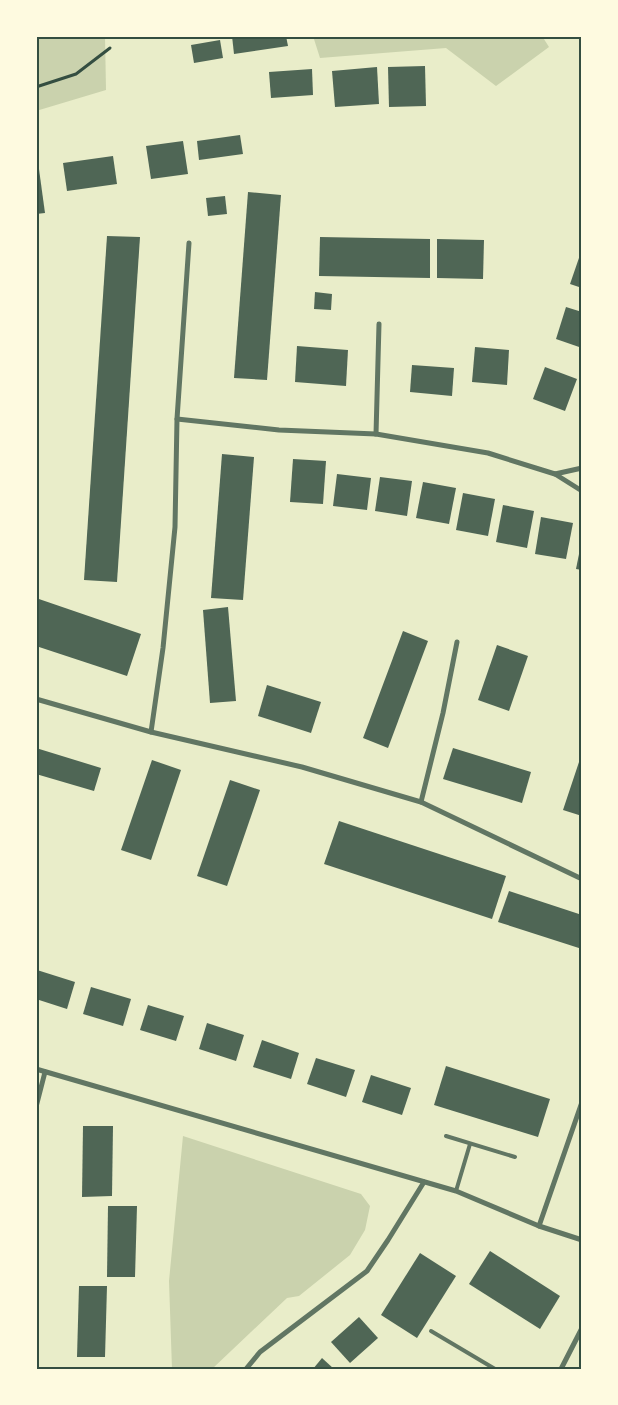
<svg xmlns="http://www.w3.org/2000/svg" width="618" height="1405" font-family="'PT Sans Narrow',sans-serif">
  <rect width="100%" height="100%" fill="#e9edc9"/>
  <g fill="#cad2ad">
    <polygon points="36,36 105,36 106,90 36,111"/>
    <polygon points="313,36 542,36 549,47 496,86 446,48 320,58"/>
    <polygon points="183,1136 361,1194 370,1206 365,1230 350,1255 299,1296 287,1298 212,1369 172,1369 169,1281"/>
  </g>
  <g fill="#4f6655">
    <polygon points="232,36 286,36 288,46 234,54"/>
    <polygon points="220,40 223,58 194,63 191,45"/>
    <polygon points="425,66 426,106 389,107 388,67"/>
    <polygon points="377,67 379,104 335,107 332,71"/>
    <polygon points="312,69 313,95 271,98 269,72"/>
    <polygon points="240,135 243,154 199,160 197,141"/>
    <polygon points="183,141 188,174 151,179 146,146"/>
    <polygon points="113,156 117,184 67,191 63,163"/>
    <polygon points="36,162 38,162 45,213 36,214"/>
    <polygon points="248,192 281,195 267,380 234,378"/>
    <polygon points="225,196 227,214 208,216 206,198"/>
    <polygon points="107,236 140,237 117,582 84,580"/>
    <polygon points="320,237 430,239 430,278 319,276"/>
    <polygon points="437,239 484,240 483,279 437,278"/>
    <polygon points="581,252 582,253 582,288 570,284"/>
    <polygon points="315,292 332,294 331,310 314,309"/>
    <polygon points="566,307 582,312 582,348 556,339"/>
    <polygon points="297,346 348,350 346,386 295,382"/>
    <polygon points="475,347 509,350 507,385 472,382"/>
    <polygon points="412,365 454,368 452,396 410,392"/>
    <polygon points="545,367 577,379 565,411 533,399"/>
    <polygon points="222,454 254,457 243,600 211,598"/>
    <polygon points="293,459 326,461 323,504 290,502"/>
    <polygon points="337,474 371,478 367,510 333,506"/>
    <polygon points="380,477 412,481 407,516 375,511"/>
    <polygon points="423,482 456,488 449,524 416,518"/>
    <polygon points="463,493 495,499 488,536 456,530"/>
    <polygon points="503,505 534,511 527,548 496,542"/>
    <polygon points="541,517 573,523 566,559 535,554"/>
    <polygon points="581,544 582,544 582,570 576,569"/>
    <polygon points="36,598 141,634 127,676 36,646"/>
    <polygon points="228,607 236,701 210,703 203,610"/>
    <polygon points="403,631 428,641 388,748 363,738"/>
    <polygon points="497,645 528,656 509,711 478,700"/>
    <polygon points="267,685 321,702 311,733 258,716"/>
    <polygon points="36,748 101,768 94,791 36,774"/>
    <polygon points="453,748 531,772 522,803 443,779"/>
    <polygon points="581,756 582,756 582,816 563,810"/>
    <polygon points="152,760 181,770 151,860 121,850"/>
    <polygon points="230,780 260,790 227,886 197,876"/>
    <polygon points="339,821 506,876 492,919 324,864"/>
    <polygon points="509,891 582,915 582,949 498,922"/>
    <polygon points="37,970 75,982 67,1009 36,999"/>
    <polygon points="91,987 131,999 123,1026 83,1014"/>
    <polygon points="148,1005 184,1016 176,1041 140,1030"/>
    <polygon points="207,1023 244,1035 236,1061 199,1049"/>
    <polygon points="262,1040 299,1053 291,1079 253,1067"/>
    <polygon points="316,1058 355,1070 346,1097 307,1084"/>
    <polygon points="446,1066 550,1099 538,1137 434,1105"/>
    <polygon points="371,1075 411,1088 402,1115 362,1102"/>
    <polygon points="83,1126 113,1126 112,1196 82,1197"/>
    <polygon points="108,1206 137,1206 135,1277 107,1277"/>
    <polygon points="490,1251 560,1296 540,1329 469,1284"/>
    <polygon points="420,1253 456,1276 417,1338 381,1315"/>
    <polygon points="79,1286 107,1286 105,1357 77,1357"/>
    <polygon points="359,1317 378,1338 350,1363 331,1342"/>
    <polygon points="322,1358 334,1369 313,1369"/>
  </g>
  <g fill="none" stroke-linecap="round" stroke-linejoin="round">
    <polyline stroke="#344e41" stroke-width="3" points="36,87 76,74 110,48"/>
    <g stroke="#617663" stroke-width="4">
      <polyline points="446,1136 515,1157"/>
      <polyline points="456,1191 470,1144"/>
      <polyline points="431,1331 495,1369"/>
    </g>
    <g stroke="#617663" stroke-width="5">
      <polyline points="177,419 279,430 376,434 488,453 555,474 582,468"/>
      <polyline points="376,434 379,324"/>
      <polyline points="555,474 582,491"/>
      <polyline points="36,699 151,732 302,767 421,802 582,879"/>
      <polyline points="151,732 163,648 175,527 177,419 189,243"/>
      <polyline points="421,802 443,713 457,642"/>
      <polyline points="36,1069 456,1191 539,1226 582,1240"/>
      <polyline points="36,1107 45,1072"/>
      <polyline points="539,1226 582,1102"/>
      <polyline points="246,1369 260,1352 367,1271 388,1240 424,1182"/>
      <polyline points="561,1369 582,1328"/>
    </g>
  </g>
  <rect width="618" height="1405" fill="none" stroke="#fefae0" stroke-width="75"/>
  <rect x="38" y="38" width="542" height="1330" fill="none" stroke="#344e41" stroke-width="2"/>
</svg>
